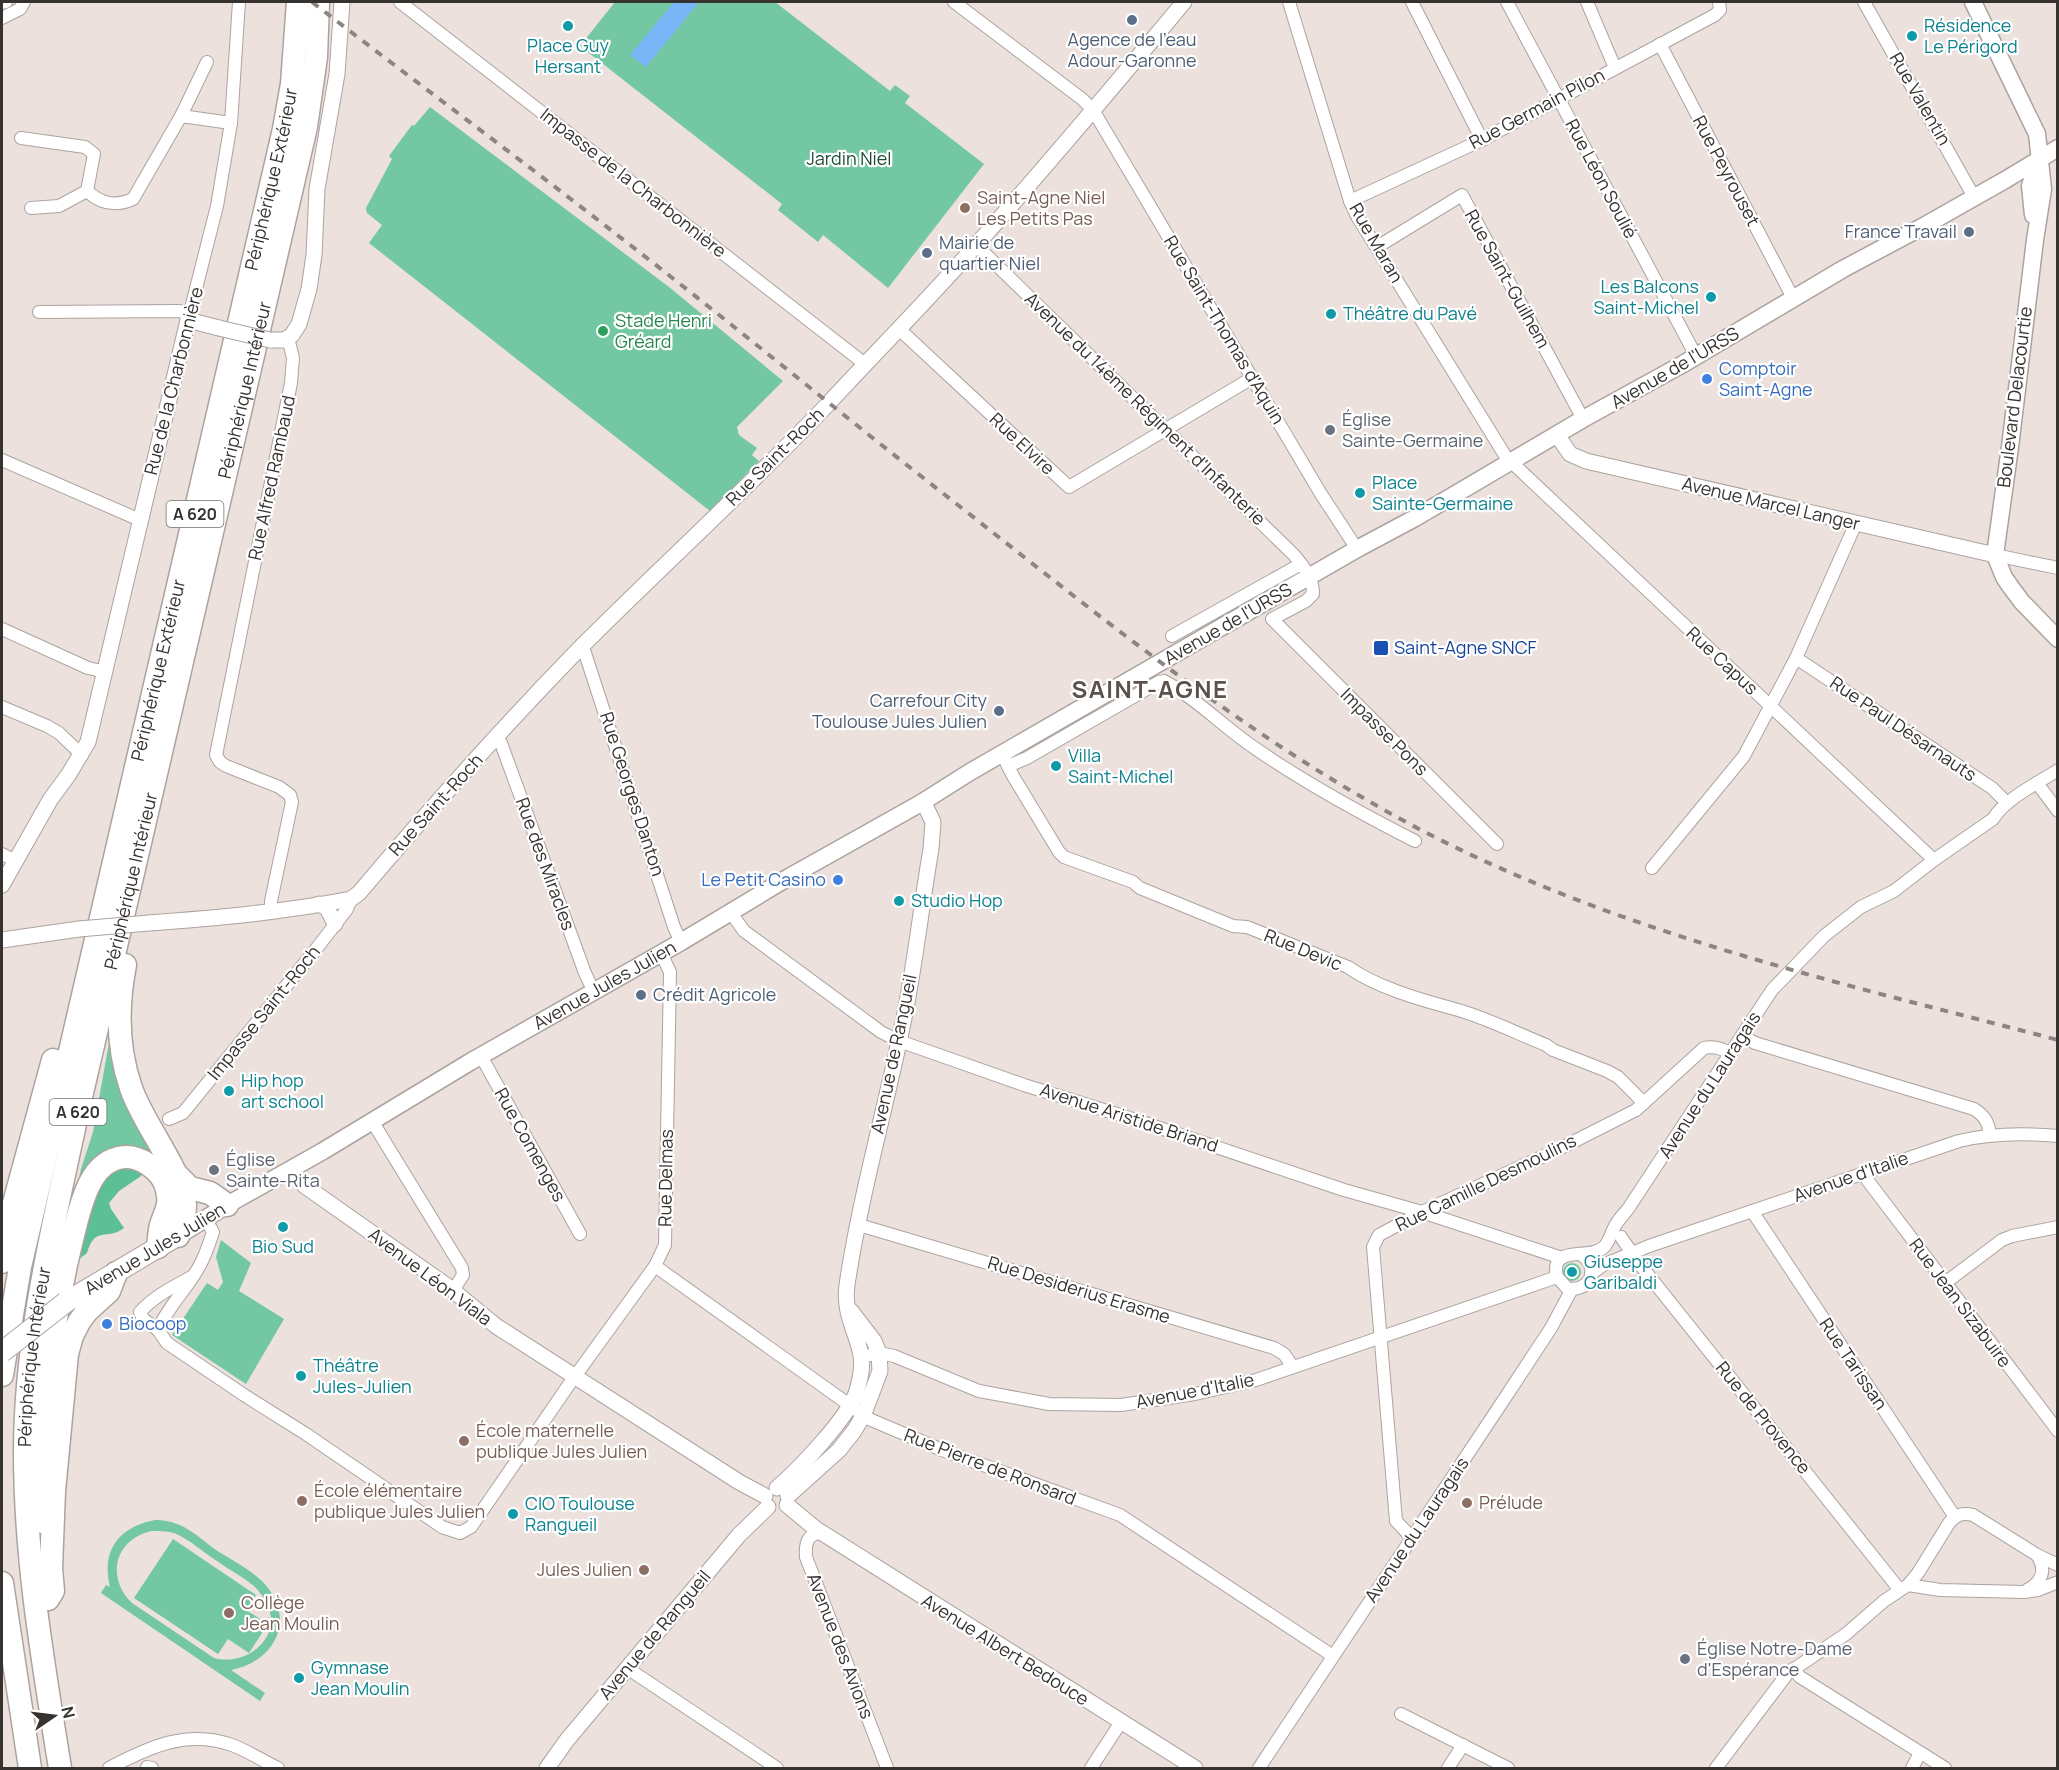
<svg xmlns="http://www.w3.org/2000/svg" width="2059" height="1770" font-family="Manrope,sans-serif">
  <rect width="100%" height="100%" fill="#ece1dd"/>
  <g fill="#73c7a2" fill-rule="evenodd">
    <polygon points="615,2 775,2 890,91 895,85 910,96 905,103 984,164 888,288 823,235 818,242 778,210 782,204 580,46"/>
    <polygon points="430,107 669,287 783,381 737,427 739,435 757,448 752,455 759,461 710,511 369,243 382,225 367,213 366,208 392,159 389,156 412,125 414,126"/>
    <polygon points="111,1032 159,1159 74,1200 81,1169 93,1132"/>
    <polygon points="221,1240 251,1263 239,1291 284,1319 246,1384 172,1335 207,1283 218,1290 223,1282 216,1257"/>
    <circle cx="1572" cy="1272" r="9"/>
    <path d="M155,1520C165,1520 173,1522 182,1526C194,1532 205,1542 216,1550C233,1561 256,1572 268,1588C296,1624 271,1663 231,1670L265,1693L260,1701L101,1593L106,1585L110,1587C101,1550 119,1527 155,1520ZM151,1531C159,1531 166,1531 174,1533C189,1539 203,1552 217,1561C229,1570 244,1577 255,1587C260,1592 263,1597 266,1602C285,1637 246,1667 214,1658L132,1603C106,1578 114,1540 151,1531Z"/>
    <polygon points="173,1539 256,1595 246,1610 268,1624 249,1653 228,1639 218,1654 134,1598"/>
  </g>
  <path fill="#5cbf95" d="M117,1166L143,1169L141,1176L119,1191L109,1203L111,1209L124,1228C107,1241 95,1225 87,1253L78,1260L89,1208L100,1183Z"/>
  <polygon fill="#79b6f7" points="674,2 699,2 646,67 630,55"/>
  <g fill="none" stroke-linecap="round" stroke-linejoin="round">
    <defs>
      <g id="minor">
        <polyline points="400,2 865,364"/>
        <polyline points="954,2 1082,99 1093,110 1321,494 1357,549"/>
        <polyline points="1289,2 1350,201 1357,216 1506,457 1934,860"/>
        <polyline points="1412,2 1482,140"/>
        <polyline points="1507,2 1696,356"/>
        <polyline points="1587,2 1615,68"/>
        <polyline points="1864,2 1974,197"/>
        <polyline points="2,3 6,2"/>
        <polyline points="2,18 20,9 24,2"/>
        <polyline points="1660,44 1793,298"/>
        <polyline points="181,116 207,62"/>
        <path d="M21,138L85,147L94,154L87,191C101,204 115,207 133,199L181,116L231,123"/>
        <polyline points="1350,201 1482,140 1715,15 1720,10 1719,2"/>
        <polyline points="31,208 59,206 87,191"/>
        <path d="M976,245L1294,555C1304,567 1313,578 1313,594L1306,601L1272,619L1497,844"/>
        <polyline points="1377,247 1462,195 1583,419"/>
        <polyline points="39,312 179,311 190,314"/>
        <polyline points="188,320 217,206 231,123 239,2"/>
        <polyline points="899,329 1069,487 1252,378"/>
        <polyline points="2,460 140,520"/>
        <polyline points="1995,555 2058,568"/>
        <polyline points="2,629 88,668 106,672"/>
        <polyline points="1172,636 1301,564"/>
        <polyline points="580,648 585,653 674,927 681,942"/>
        <polyline points="1796,658 1992,788 2007,803"/>
        <polyline points="2,707 47,726 59,733 82,755"/>
        <polyline points="496,737 501,743 585,973 594,992"/>
        <path d="M1002,754L1013,776L1059,852L1064,857L1133,882L1140,888L1233,926L1247,927L1348,967C1376,987 1418,999 1451,1008C1483,1016 1516,1033 1546,1045L1553,1050L1607,1071L1618,1077L1644,1103"/>
        <path d="M1008,766L1027,758L1159,682L1164,681C1193,696 1222,725 1249,744C1301,781 1358,812 1415,841"/>
        <polyline points="2037,783 2058,811"/>
        <polyline points="2,854 14,860"/>
        <polyline points="1652,868 1744,756 1796,658 1856,523"/>
        <polyline points="271,911 271,901 292,802 290,795 279,787 226,766 220,762 216,755 291,383 293,358 288,338"/>
        <polyline points="731,913 744,931 881,1032 899,1041 1024,1085 1139,1121 1344,1190 1422,1212 1562,1258"/>
        <path d="M1742,1036L1755,1043L1974,1109C1985,1116 1988,1122 1990,1134"/>
        <polyline points="481,1056 580,1234"/>
        <polyline points="169,1119 183,1113 313,953 347,909 351,899"/>
        <polyline points="372,1121 462,1268 463,1275 456,1286 450,1288"/>
        <polyline points="1864,1173 1868,1181 2058,1431"/>
        <polyline points="1752,1211 1955,1517"/>
        <polyline points="859,1225 1274,1348 1284,1354 1293,1367"/>
        <polyline points="1621,1237 1638,1262 1899,1589"/>
        <path d="M1580,1254C1601,1267 1591,1293 1567,1288L1557,1277C1549,1242 1591,1262 1605,1246C1609,1241 1611,1234 1614,1228C1617,1221 1623,1215 1628,1209L1772,990L1824,936L1861,907L1894,891L1934,860L1993,819C2005,799 2038,783 2058,770"/>
        <polyline points="655,1266 869,1419 942,1450 1120,1515 1333,1656"/>
        <path d="M1591,1274L1603,1265L1649,1246L1959,1141C1992,1133 2024,1133 2058,1136"/>
        <path d="M193,1276C175,1286 154,1296 140,1312L143,1319L158,1330L167,1343L244,1395L306,1434L442,1527L460,1533L471,1527L568,1386L655,1266L665,1245L670,972L661,953"/>
        <polyline points="1945,1283 2002,1240 2012,1236 2058,1227"/>
        <path d="M158,1330C166,1310 182,1294 194,1275C203,1262 208,1247 213,1232L206,1220"/>
        <polyline points="862,1357 879,1353 894,1356 979,1391 1049,1404 1121,1405 1195,1394 1256,1380 1557,1277"/>
        <path d="M822,1533C807,1533 805,1544 806,1557L887,1768"/>
        <path d="M1412,1538L1396,1521L1373,1247L1379,1235L1422,1212L1559,1149L1636,1110L1704,1048C1714,1046 1722,1048 1731,1054"/>
        <polyline points="1908,1585 1940,1590 2024,1592 2038,1590 2058,1582"/>
        <path d="M2027,1590C2042,1582 2047,1570 2037,1555"/>
        <polyline points="627,1668 777,1768"/>
        <polyline points="1793,1669 1800,1677 1945,1768"/>
        <polyline points="1401,1714 1508,1768"/>
        <polyline points="147,1767 152,1768"/>
        <path d="M109,1768C149,1747 187,1729 232,1745C248,1751 263,1761 278,1768"/>
        <polyline points="1091,1768 1121,1722"/>
        <polyline points="1259,1768 1499,1407 1551,1328 1572,1289"/>
        <polyline points="1448,1768 1463,1745"/>
        <path d="M1716,1768L1788,1673L1846,1634L1884,1601L1908,1585L1918,1573L1949,1523C1956,1515 1962,1512 1973,1515L2037,1555L2058,1565"/>
        <polyline points="1912,1768 1920,1753"/>
      </g>
      <g id="tertiary">
        <polyline points="270,340 284,340 292,335 299,324 309,289 314,255 317,189 337,74 342,2"/>
        <polyline points="1557,435 1570,454 1586,461 1995,555"/>
        <polyline points="2,885 50,800 69,774 88,742 188,320 219,328"/>
        <polyline points="319,904 327,908 335,924"/>
        <path d="M149,923C217,918 284,912 351,899L359,893C430,809 503,727 580,648C662,566 748,488 828,404C875,353 924,304 970,252C1043,170 1114,86 1184,2"/>
        <polyline points="2,940 79,929"/>
        <polyline points="291,1170 305,1186 450,1288 496,1326 739,1482 765,1496"/>
        <path d="M777,1488C799,1469 848,1418 857,1391C860,1379 863,1367 861,1355C856,1331 843,1312 847,1285C860,1197 885,1111 903,1023C915,966 921,907 931,849L933,822L923,801"/>
        <polyline points="788,1496 839,1450 854,1431 863,1416 880,1371 879,1353 874,1341 851,1311"/>
        <polyline points="787,1505 816,1529 1195,1768"/>
        <polyline points="547,1768 567,1740 739,1535 768,1507"/>
      </g>
      <g id="secondary">
        <polyline points="1973,2 2037,134 2043,189 2035,240 2010,447 1995,555 2004,577 2010,586 2022,602 2058,639"/>
        <polyline points="2033,215 2030,186 2038,161"/>
        <path id="s1" d="M178,1236L227,1205L323,1151L470,1062L681,942L789,877L921,803L970,772L1357,549L1415,518L1583,419L1683,364L1843,269L1922,227L2005,180L2058,148"/>
      </g>
      <polyline id="primary" points="66,1302 172,1239"/>
      <g id="motorway">
        <path d="M125,965C117,1006 117,1048 131,1088C142,1122 183,1172 185,1205C185,1216 182,1226 178,1236"/>
        <polyline points="176,1174 190,1188 210,1193 227,1205"/>
        <polyline points="2,1262 11,1214 53,1060"/>
        <path id="s2" d="M2,1375L20,1267L284,129L292,84L298,2"/>
        <path d="M42,1522C41,1432 48,1344 68,1256C74,1233 78,1209 88,1187C100,1160 124,1148 149,1165C158,1171 165,1180 167,1190C171,1206 165,1212 161,1225C159,1232 159,1240 158,1247"/>
        <polyline points="2,1583 30,1768"/>
        <polyline points="48,1599 53,1591 51,1568 54,1491 67,1354 72,1336 79,1322 87,1311 109,1291 116,1273"/>
        <path id="s3" d="M60,1768C43,1662 25,1560 25,1452C25,1336 54,1223 78,1110L306,127L316,57L318,2"/>
      </g>
    </defs>
    <use href="#minor" stroke="#ada39e" stroke-width="14"/>
    <use href="#tertiary" stroke="#ada39e" stroke-width="17"/>
    <use href="#secondary" stroke="#ada39e" stroke-width="19"/>
    <use href="#primary" stroke="#ada39e" stroke-width="22"/>
    <use href="#motorway" stroke="#ada39e" stroke-width="25"/>
    <use href="#minor" stroke="#fff" stroke-width="12"/>
    <use href="#tertiary" stroke="#fff" stroke-width="15"/>
    <use href="#secondary" stroke="#fff" stroke-width="16"/>
    <use href="#primary" stroke="#fff" stroke-width="20"/>
    <use href="#motorway" stroke="#fff" stroke-width="22"/>
    <path stroke="#8c8582" stroke-width="4" stroke-dasharray="8 8" stroke-linecap="butt" d="M312,2C413,80 516,156 616,234C725,318 831,406 940,491C1095,612 1246,738 1421,830C1620,934 1841,983 2058,1040"/>
    <defs>
      <g id="tertiary-bridge">
        <polyline points="219,328 270,340"/>
        <polyline points="79,929 149,923"/>
      </g>
      <polyline id="primary-bridge" points="2,1352 66,1302"/>
    </defs>
    <use href="#tertiary-bridge" stroke="#ada39e" stroke-width="17" stroke-linecap="butt"/>
    <use href="#primary-bridge" stroke="#ada39e" stroke-width="22" stroke-linecap="butt"/>
    <use href="#tertiary-bridge" stroke="#fff" stroke-width="15"/>
    <use href="#primary-bridge" stroke="#fff" stroke-width="20"/>
  </g>
  <g fill="#5c6f8a" stroke="#fff" stroke-width="2">
    <circle cx="1132" cy="20" r="6"/>
    <circle cx="1969" cy="232" r="6"/>
    <circle cx="927" cy="253" r="6"/>
    <circle cx="999" cy="711" r="6"/>
    <circle cx="641" cy="995" r="6"/>
  </g>
  <g fill="#0f9aa8" stroke="#fff" stroke-width="2">
    <circle cx="568" cy="26" r="6"/>
    <circle cx="1912" cy="36" r="6"/>
    <circle cx="1711" cy="297" r="6"/>
    <circle cx="1331" cy="314" r="6"/>
    <circle cx="1360" cy="493" r="6"/>
    <circle cx="1056" cy="766" r="6"/>
    <circle cx="899" cy="901" r="6"/>
    <circle cx="229" cy="1091" r="6"/>
    <circle cx="283" cy="1227" r="6"/>
    <circle cx="1572" cy="1272" r="6"/>
    <circle cx="301" cy="1376" r="6"/>
    <circle cx="513" cy="1514" r="6"/>
    <circle cx="299" cy="1678" r="6"/>
  </g>
  <g fill="#8d6e63" stroke="#fff" stroke-width="2">
    <circle cx="965" cy="208" r="6"/>
    <circle cx="464" cy="1441" r="6"/>
    <circle cx="302" cy="1501" r="6"/>
    <circle cx="1467" cy="1503" r="6"/>
    <circle cx="644" cy="1570" r="6"/>
    <circle cx="229" cy="1613" r="6"/>
  </g>
  <circle fill="#2e9e5b" stroke="#fff" stroke-width="2" cx="603" cy="331" r="6"/>
  <g fill="#3f7fe0" stroke="#fff" stroke-width="2">
    <circle cx="1707" cy="379" r="6"/>
    <circle cx="838" cy="880" r="6"/>
    <circle cx="107" cy="1324" r="6"/>
  </g>
  <g fill="#6b7280" stroke="#fff" stroke-width="2">
    <circle cx="1330" cy="430" r="6"/>
    <circle cx="214" cy="1170" r="6"/>
    <circle cx="1685" cy="1659" r="6"/>
  </g>
  <rect fill="#1a4fb4" stroke="#fff" stroke-width="2" x="1373" y="640" width="16" height="16" rx="3"/>
  <g text-anchor="middle" stroke-width="4.5" stroke-linejoin="round" paint-order="stroke">
    <g fill="#fff" stroke="#72706e" stroke-width="1.5">
      <rect x="166.5" y="501" width="57" height="26" rx="4.5"/>
      <rect x="49.5" y="1099" width="57" height="26" rx="4.5"/>
    </g>
    <g font-size="16" font-weight="bold" fill="#363230">
      <text x="195" y="520">A 620</text>
      <text x="78" y="1118">A 620</text>
    </g>
    <g font-size="18" fill="#0d838f" stroke="#fff" text-anchor="start">
      <text x="1924" y="32">Résidence<tspan x="1924" dy="21">Le Périgord</tspan></text>
      <text x="568" y="52" text-anchor="middle">Place Guy<tspan x="568" dy="21">Hersant</tspan></text>
      <text x="1699" y="293" text-anchor="end">Les Balcons<tspan x="1699" dy="21">Saint-Michel</tspan></text>
      <text x="1343" y="320">Théâtre du Pavé</text>
      <text x="1372" y="489">Place<tspan x="1372" dy="21">Sainte-Germaine</tspan></text>
      <text x="1068" y="762">Villa<tspan x="1068" dy="21">Saint-Michel</tspan></text>
      <text x="911" y="907">Studio Hop</text>
      <text x="241" y="1087">Hip hop<tspan x="241" dy="21">art school</tspan></text>
      <text x="283" y="1253" text-anchor="middle">Bio Sud</text>
      <text x="1584" y="1268">Giuseppe<tspan x="1584" dy="21">Garibaldi</tspan></text>
      <text x="313" y="1372">Théâtre<tspan x="313" dy="21">Jules-Julien</tspan></text>
      <text x="525" y="1510">CIO Toulouse<tspan x="525" dy="21">Rangueil</tspan></text>
      <text x="311" y="1674">Gymnase<tspan x="311" dy="21">Jean Moulin</tspan></text>
    </g>
    <g font-size="18" fill="#4e5e75" stroke="#fff" text-anchor="end">
      <text x="1132" y="46" text-anchor="middle">Agence de l'eau<tspan x="1132" dy="21">Adour-Garonne</tspan></text>
      <text x="1957" y="238">France Travail</text>
      <text x="939" y="249" text-anchor="start">Mairie de<tspan x="939" dy="21">quartier Niel</tspan></text>
      <text x="987" y="707">Carrefour City<tspan x="987" dy="21">Toulouse Jules Julien</tspan></text>
      <text x="653" y="1001" text-anchor="start">Crédit Agricole</text>
    </g>
    <g font-size="18" fill="#363230" stroke="#fff">
      <text transform="translate(1920 99) rotate(60)" y="6">Rue Valentin</text>
      <text transform="translate(1537 109) rotate(-28)" y="6">Rue Germain Pilon</text>
      <text transform="translate(1726 171) rotate(62)" y="6">Rue Peyrouset</text>
      <text transform="translate(1601 179) rotate(62)" y="6">Rue Léon Soulié</text>
      <text dy="6" stroke="none"><textPath href="#s2" startOffset="1226">Périphérique Extérieur</textPath></text>
      <text transform="translate(633 183) rotate(38)" y="6">Impasse de la Charbonnière</text>
      <text transform="translate(1376 243) rotate(60)" y="6">Rue Maran</text>
      <text transform="translate(1507 279) rotate(61)" y="6">Rue Saint-Guilhem</text>
      <text transform="translate(1224 330) rotate(59)" y="6">Rue Saint-Thomas d'Aquin</text>
      <text transform="translate(1675 368) rotate(-30)" y="6">Avenue de l'URSS</text>
      <text transform="translate(174 381) rotate(-76)" y="6">Rue de la Charbonnière</text>
      <text dy="6" stroke="none"><textPath href="#s3" startOffset="1404">Périphérique Intérieur</textPath></text>
      <text transform="translate(2015 397) rotate(-83)" y="6">Boulevard Delacourtie</text>
      <text transform="translate(1145 409) rotate(44)" y="6">Avenue du 14ème Régiment d'Infanterie</text>
      <text transform="translate(1022 444) rotate(43)" y="6">Rue Elvire</text>
      <text transform="translate(775 457) rotate(-45)" y="6">Rue Saint-Roch</text>
      <text transform="translate(272 478) rotate(-78)" y="6">Rue Alfred Rambaud</text>
      <text transform="translate(1771 504) rotate(13)" y="6">Avenue Marcel Langer</text>
      <text transform="translate(1228 624) rotate(-30)" y="6">Avenue de l'URSS</text>
      <text transform="translate(1722 661) rotate(43)" y="6">Rue Capus</text>
      <text dy="6" stroke="none"><textPath href="#s2" startOffset="722">Périphérique Extérieur</textPath></text>
      <text transform="translate(1903 729) rotate(34)" y="6">Rue Paul Désarnauts</text>
      <text transform="translate(1384 732) rotate(45)" y="6">Impasse Pons</text>
      <text transform="translate(632 794) rotate(72)" y="6">Rue Georges Danton</text>
      <text transform="translate(436 805) rotate(-48)" y="6">Rue Saint-Roch</text>
      <text transform="translate(545 864) rotate(70)" y="6">Rue des Miracles</text>
      <text dy="6" stroke="none"><textPath href="#s3" startOffset="900">Périphérique Intérieur</textPath></text>
      <text transform="translate(1303 950) rotate(22)" y="6">Rue Devic</text>
      <text dy="6" stroke="none"><textPath href="#s1" startOffset="495">Avenue Jules Julien</textPath></text>
      <text transform="translate(264 1013) rotate(-51)" y="6">Impasse Saint-Roch</text>
      <text transform="translate(894 1054) rotate(-78)" y="6">Avenue de Rangueil</text>
      <text transform="translate(1710 1085) rotate(-57)" y="6">Avenue du Lauragais</text>
      <text transform="translate(1129 1118) rotate(18)" y="6">Avenue Aristide Briand</text>
      <text transform="translate(530 1145) rotate(61)" y="6">Rue Comenges</text>
      <text transform="translate(1851 1177) rotate(-19)" y="6">Avenue d'Italie</text>
      <text transform="translate(666 1178) rotate(-89)" y="6">Rue Delmas</text>
      <text transform="translate(1486 1183) rotate(-26)" y="6">Rue Camille Desmoulins</text>
      <text transform="translate(155 1249) rotate(-31)" y="6">Avenue Jules Julien</text>
      <text transform="translate(430 1277) rotate(37)" y="6">Avenue Léon Viala</text>
      <text transform="translate(1079 1290) rotate(17)" y="6">Rue Desiderius Erasme</text>
      <text transform="translate(1960 1303) rotate(53)" y="6">Rue Jean Sizabuire</text>
      <text dy="6" stroke="none"><textPath href="#s3" startOffset="414">Périphérique Intérieur</textPath></text>
      <text transform="translate(1853 1364) rotate(56)" y="6">Rue Tarissan</text>
      <text transform="translate(1195 1391) rotate(-11)" y="6">Avenue d'Italie</text>
      <text transform="translate(1763 1418) rotate(51)" y="6">Rue de Provence</text>
      <text transform="translate(990 1467) rotate(21)" y="6">Rue Pierre de Ronsard</text>
      <text transform="translate(1417 1530) rotate(-56)" y="6">Avenue du Lauragais</text>
      <text transform="translate(655 1635) rotate(-50)" y="6">Avenue de Rangueil</text>
      <text transform="translate(840 1646) rotate(69)" y="6">Avenue des Avions</text>
      <text transform="translate(1005 1650) rotate(32)" y="6">Avenue Albert Bedouce</text>
    </g>
    <g font-size="18" fill="#204a38" stroke="#fff">
      <text x="849" y="165">Jardin Niel</text>
    </g>
    <g font-size="18" fill="#785e54" stroke="#fff" text-anchor="start">
      <text x="977" y="204">Saint-Agne Niel<tspan x="977" dy="21">Les Petits Pas</tspan></text>
      <text x="476" y="1437">École maternelle<tspan x="476" dy="21">publique Jules Julien</tspan></text>
      <text x="314" y="1497">École élémentaire<tspan x="314" dy="21">publique Jules Julien</tspan></text>
      <text x="1479" y="1509">Prélude</text>
      <text x="632" y="1576" text-anchor="end">Jules Julien</text>
      <text x="241" y="1609">Collège<tspan x="241" dy="21">Jean Moulin</tspan></text>
    </g>
    <g font-size="18" fill="#27864d" stroke="#fff" text-anchor="start">
      <text x="615" y="327">Stade Henri<tspan x="615" dy="21">Gréard</tspan></text>
    </g>
    <g font-size="18" fill="#366cbe" stroke="#fff" text-anchor="start">
      <text x="1719" y="375">Comptoir<tspan x="1719" dy="21">Saint-Agne</tspan></text>
      <text x="826" y="886" text-anchor="end">Le Petit Casino</text>
      <text x="119" y="1330">Biocoop</text>
    </g>
    <g font-size="18" fill="#5b616d" stroke="#fff" text-anchor="start">
      <text x="1342" y="426">Église<tspan x="1342" dy="21">Sainte-Germaine</tspan></text>
      <text x="226" y="1166">Église<tspan x="226" dy="21">Sainte-Rita</tspan></text>
      <text x="1697" y="1655">Église Notre-Dame<tspan x="1697" dy="21">d'Espérance</tspan></text>
    </g>
    <g font-size="18" fill="#164399" stroke="#fff" text-anchor="start">
      <text x="1394" y="654">Saint-Agne SNCF</text>
    </g>
    <g font-size="24" font-weight="bold" letter-spacing="1.5" fill="#5b524e" stroke="#fff">
      <text x="1150" y="698">SAINT-AGNE</text>
    </g>
  </g>
  <rect width="2059" height="1770" fill="none" stroke="#363230" stroke-width="6"/>
  <g transform="translate(54 1716) rotate(76)" stroke="#ffffff" stroke-width="4.5" paint-order="stroke">
  <path d="M0-4.5L10 22L0 15L-10 22Z" fill="#363230"/>
  <text y="-9" font-size="16" font-weight="bold" text-anchor="middle" fill="#363230">N</text>
  </g>
</svg>
